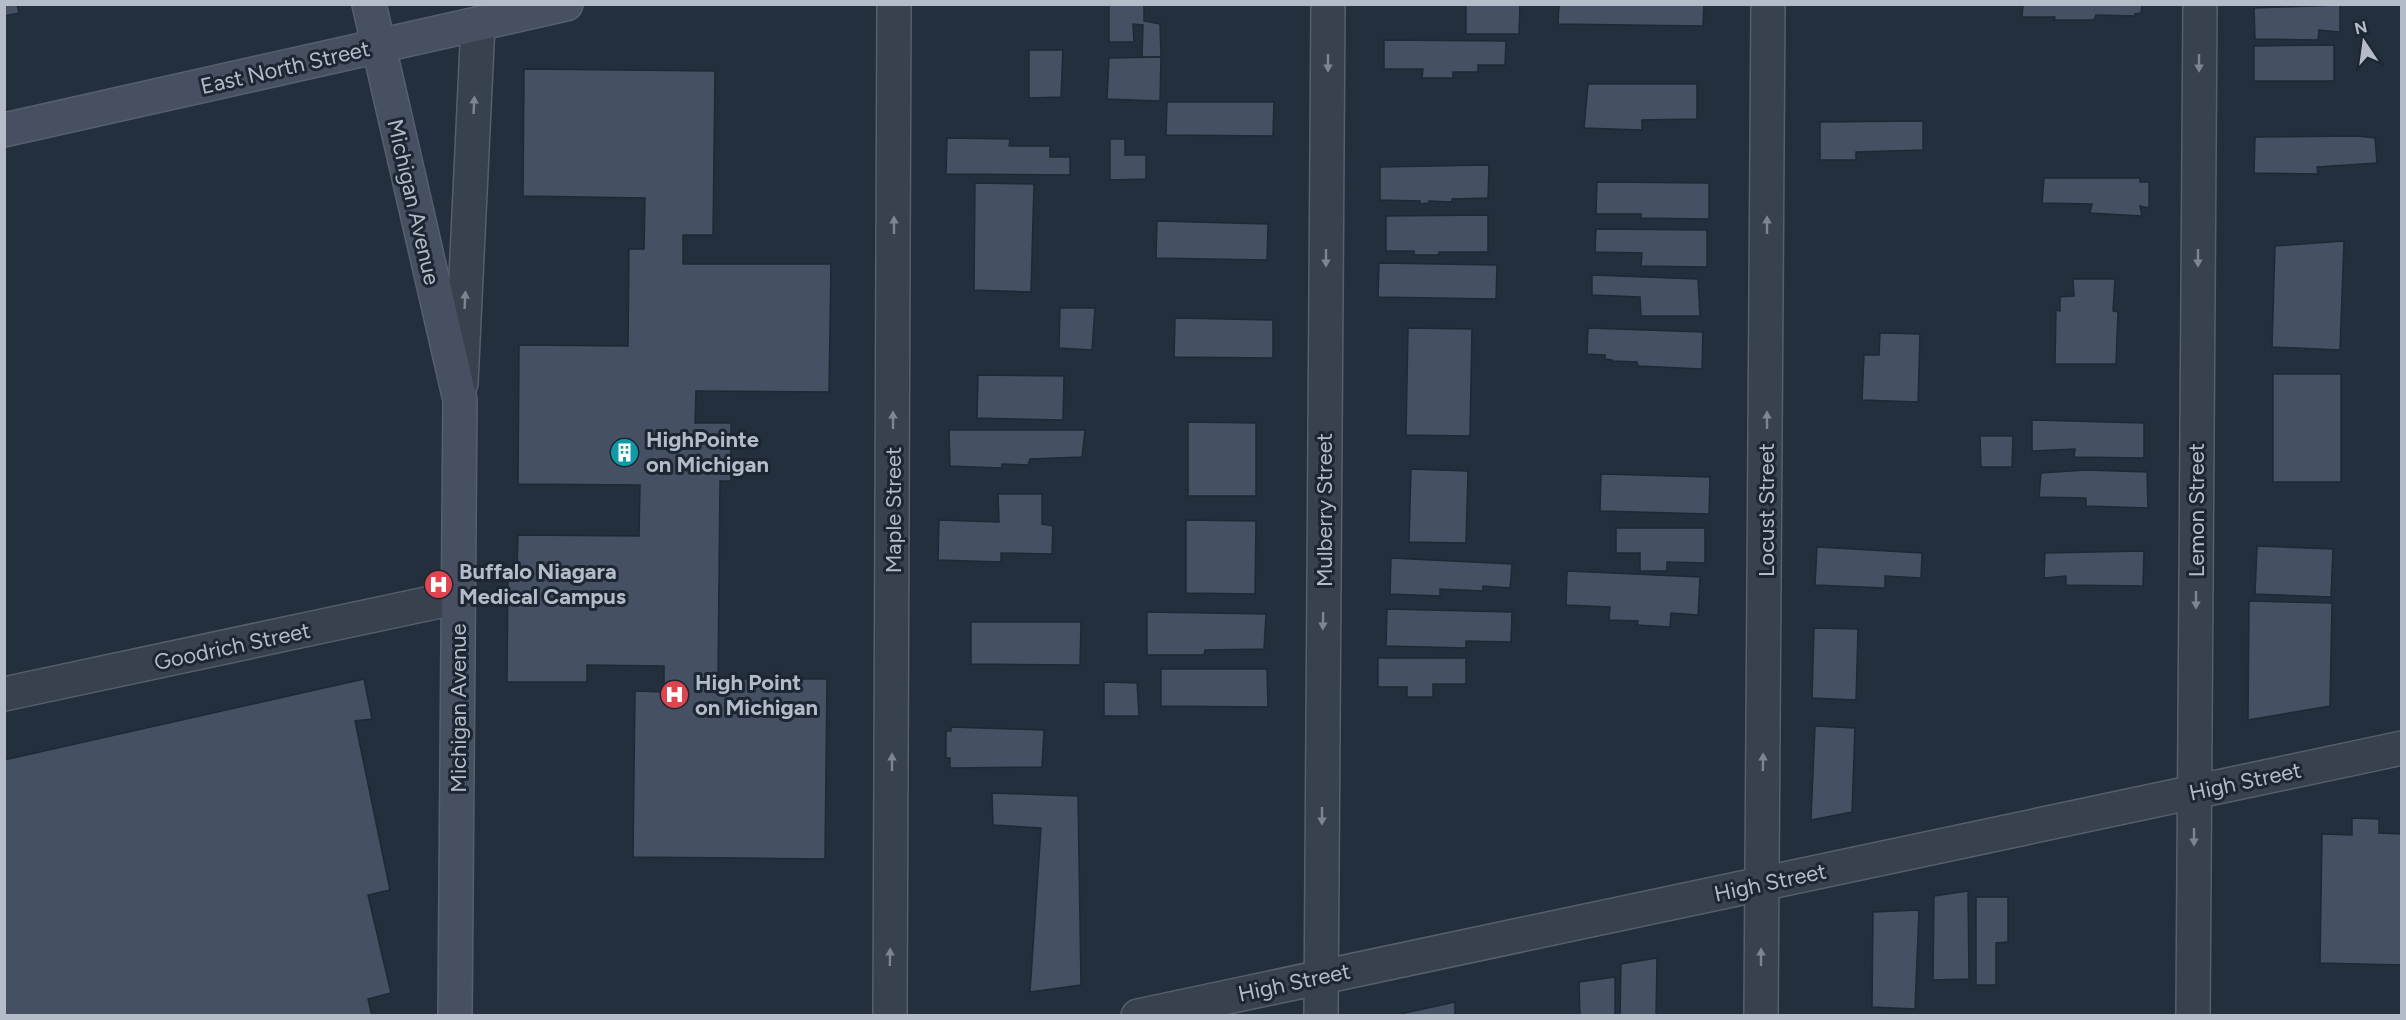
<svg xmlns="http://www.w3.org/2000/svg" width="2406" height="1020" font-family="Figtree,sans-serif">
  <rect width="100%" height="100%" fill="#242f3e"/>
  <g fill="#455162" stroke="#1f2835" stroke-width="1.5">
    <polygon points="4,4 17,4 19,13 4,16"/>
    <polygon points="1109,4 1144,4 1144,21 1160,24 1161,57 1142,57 1143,25 1133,24 1134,42 1109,42"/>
    <polygon points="1466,4 1520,4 1519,34 1466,34"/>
    <polygon points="1559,4 1704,4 1703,26 1558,24"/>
    <polygon points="2023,4 2142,4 2141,13 2135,14 2135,16 2096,15 2094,20 2054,20 2055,17 2022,17"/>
    <polygon points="2340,5 2340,32 2319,30 2318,40 2255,39 2254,8"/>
    <polygon points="1384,40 1506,41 1505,65 1478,65 1478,72 1453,72 1453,78 1422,78 1423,69 1384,69"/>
    <polygon points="2334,45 2334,81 2254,81 2254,46"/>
    <polygon points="1029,50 1063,50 1061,97 1029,98"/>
    <polygon points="1161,57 1160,101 1107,99 1109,58"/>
    <polygon points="524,69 715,71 713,235 683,235 683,264 831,264 829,392 696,391 695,423 731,423 731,481 720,481 718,679 827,679 825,859 633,857 635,691 664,692 664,666 587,665 587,682 507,682 508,571 517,571 518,535 639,536 640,485 518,484 519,345 628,346 629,249 644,249 645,198 523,196"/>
    <polygon points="1588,84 1697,84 1697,119 1642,120 1642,130 1584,128"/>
    <polygon points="1167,102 1274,102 1273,136 1166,135"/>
    <polygon points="1923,121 1923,150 1856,152 1856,160 1820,160 1820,122"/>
    <polygon points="2357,136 2375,138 2377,163 2317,167 2318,174 2254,173 2255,137"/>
    <polygon points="947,138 1010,139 1009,146 1050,146 1050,157 1070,157 1070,175 946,174"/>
    <polygon points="1110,139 1125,139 1125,155 1146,155 1146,179 1110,180"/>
    <polygon points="1489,165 1488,198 1452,199 1452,202 1429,201 1429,203 1420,204 1420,201 1380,200 1380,167"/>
    <polygon points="2044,178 2140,178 2140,182 2149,182 2149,208 2140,206 2142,216 2090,213 2092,204 2042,203"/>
    <polygon points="1597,182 1709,183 1709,219 1641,218 1641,214 1596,214"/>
    <polygon points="975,183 1034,184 1031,292 974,290"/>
    <polygon points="1488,215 1488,252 1439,252 1439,255 1414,255 1414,251 1386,251 1386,216"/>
    <polygon points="1157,221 1268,224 1267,260 1156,258"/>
    <polygon points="1596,229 1707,230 1707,267 1641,266 1642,253 1595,252"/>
    <polygon points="2344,241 2340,350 2272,347 2275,246"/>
    <polygon points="1379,263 1497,265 1496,299 1378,297"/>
    <polygon points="1592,275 1698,279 1700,316 1641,316 1640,297 1592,295"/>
    <polygon points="2073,279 2115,279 2113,311 2118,312 2116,364 2055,364 2056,310 2060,311 2060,297 2074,296"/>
    <polygon points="1060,308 1095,308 1092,350 1059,348"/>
    <polygon points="1175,318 1273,320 1273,358 1174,357"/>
    <polygon points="1408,328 1472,329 1470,436 1406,435"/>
    <polygon points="1588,328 1703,332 1702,369 1638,366 1637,362 1612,361 1612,360 1605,359 1605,355 1587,354"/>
    <polygon points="1880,333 1920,334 1918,402 1862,400 1864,355 1879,355"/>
    <rect x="2273" y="374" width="68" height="108"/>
    <polygon points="978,375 1064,376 1063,420 977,418"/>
    <polygon points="2032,420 2144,423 2144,458 2074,457 2075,449 2032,451"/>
    <polygon points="1188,422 1256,423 1256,496 1188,496"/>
    <polygon points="949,430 1085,430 1082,457 1030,459 1028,465 1002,464 1002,468 950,466"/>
    <polygon points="1980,436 2013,436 2012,467 1981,467"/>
    <polygon points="1411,469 1468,471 1466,543 1409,542"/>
    <polygon points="2086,470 2147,472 2148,508 2086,506 2086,498 2039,497 2041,473"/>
    <polygon points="1601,474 1710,477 1709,514 1600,511"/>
    <polygon points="998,494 1042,494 1042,524 1053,526 1052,554 1001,553 1001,562 938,560 939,520 999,522"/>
    <polygon points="1186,520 1256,521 1255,594 1186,593"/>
    <polygon points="1616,528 1705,528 1705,563 1667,562 1667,571 1640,571 1640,553 1616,553"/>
    <polygon points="2257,546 2333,549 2331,597 2255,594"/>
    <polygon points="1817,547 1922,553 1921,578 1885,576 1885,588 1815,585"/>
    <polygon points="2144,551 2143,586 2066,585 2066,576 2044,578 2045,553"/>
    <polygon points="1391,558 1512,564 1510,588 1483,586 1483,591 1440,589 1440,596 1390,594"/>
    <polygon points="1567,571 1700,577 1698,615 1671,613 1670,627 1637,625 1638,621 1609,620 1610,607 1566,605"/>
    <polygon points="2249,601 2332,603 2330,706 2248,720"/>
    <polygon points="1387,609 1512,612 1511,642 1466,641 1466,648 1386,646"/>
    <polygon points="1147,612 1266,614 1264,649 1205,650 1204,655 1147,655"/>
    <polygon points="971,622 1081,622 1080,665 971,664"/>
    <polygon points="1814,628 1858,629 1856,700 1812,698"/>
    <polygon points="1378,658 1466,658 1466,684 1433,684 1433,697 1407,697 1407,687 1378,687"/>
    <polygon points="1161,669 1267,669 1268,707 1161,706"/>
    <polygon points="364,679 372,719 355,721 390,890 368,895 391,993 368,999 372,1016 4,1016 4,760"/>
    <polygon points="1104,682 1137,683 1139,716 1104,716"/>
    <polygon points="1815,726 1855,728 1852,812 1811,820"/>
    <polygon points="951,727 1044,730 1042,767 950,768 950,758 946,758 946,731 951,731"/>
    <polygon points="992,793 1078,796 1081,985 1030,992 1041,828 993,825"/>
    <polygon points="2352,818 2379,819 2379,833 2402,834 2402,965 2320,963 2322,834 2352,835"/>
    <polygon points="1968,891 1969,979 1933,980 1934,896"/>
    <polygon points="1976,897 2008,897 2008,942 1996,943 1996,985 1976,985"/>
    <polygon points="1919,910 1915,1009 1872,1007 1873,912"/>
    <polygon points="1657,958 1656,1016 1620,1016 1621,964"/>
    <polygon points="1615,977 1615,1016 1580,1016 1579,982"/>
    <polygon points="1455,1002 1455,1016 1391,1016"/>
  </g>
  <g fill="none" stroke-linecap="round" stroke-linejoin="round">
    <defs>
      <g id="street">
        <polyline points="461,383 478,24"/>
        <polyline points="4,694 459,597"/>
        <polyline points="890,1016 894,4"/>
        <polyline points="1138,1016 2402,748"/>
        <polyline points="1321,1016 1328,4"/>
        <polyline points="1761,1016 1768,4"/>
        <polyline points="2193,1016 2200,4"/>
      </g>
      <g id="secondary">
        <polyline points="369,4 460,400 455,1016"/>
        <polyline points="4,130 566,4"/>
      </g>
    </defs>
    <use href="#street" stroke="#565f6c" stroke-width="36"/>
    <use href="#secondary" stroke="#565f6c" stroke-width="36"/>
    <use href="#street" stroke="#38414e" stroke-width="33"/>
    <use href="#secondary" stroke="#465061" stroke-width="33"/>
  </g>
  <defs><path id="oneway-solid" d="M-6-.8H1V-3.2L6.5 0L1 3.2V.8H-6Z" transform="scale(1.5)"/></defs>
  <g fill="#7c8592">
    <use href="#oneway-solid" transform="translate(1328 63) rotate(90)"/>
    <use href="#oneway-solid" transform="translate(2199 63) rotate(90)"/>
    <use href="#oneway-solid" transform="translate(474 105) rotate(-87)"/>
    <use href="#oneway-solid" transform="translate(894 225) rotate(-90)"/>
    <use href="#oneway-solid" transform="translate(1767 225) rotate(-90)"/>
    <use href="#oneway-solid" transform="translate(1326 258) rotate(90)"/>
    <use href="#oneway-solid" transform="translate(2198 258) rotate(90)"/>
    <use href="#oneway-solid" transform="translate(465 300) rotate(-87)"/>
    <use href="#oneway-solid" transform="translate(893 420) rotate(-90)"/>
    <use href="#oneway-solid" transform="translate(1767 420) rotate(-90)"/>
    <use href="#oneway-solid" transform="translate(2196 600) rotate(90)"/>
    <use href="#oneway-solid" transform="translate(1323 621) rotate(91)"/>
    <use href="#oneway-solid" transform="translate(892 762) rotate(-90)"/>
    <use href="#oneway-solid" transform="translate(1763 762) rotate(-89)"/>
    <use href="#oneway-solid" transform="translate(1322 816) rotate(90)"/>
    <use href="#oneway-solid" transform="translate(2194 837) rotate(90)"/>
    <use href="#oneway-solid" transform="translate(890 957) rotate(-89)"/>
    <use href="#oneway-solid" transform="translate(1761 957) rotate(-90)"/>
  </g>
  <defs>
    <symbol id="building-disc" viewBox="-11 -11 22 22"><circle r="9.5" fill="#0f9aa8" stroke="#1d2633"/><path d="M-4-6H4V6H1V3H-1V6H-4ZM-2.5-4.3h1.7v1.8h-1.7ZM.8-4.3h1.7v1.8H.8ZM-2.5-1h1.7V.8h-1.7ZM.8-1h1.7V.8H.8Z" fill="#fff"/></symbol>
    <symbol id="hospital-disc" viewBox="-11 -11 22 22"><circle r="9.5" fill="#e0444e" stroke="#1d2633"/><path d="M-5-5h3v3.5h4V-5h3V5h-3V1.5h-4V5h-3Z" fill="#fff"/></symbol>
  </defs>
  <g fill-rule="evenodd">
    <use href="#building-disc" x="608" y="436" width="33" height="33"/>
    <use href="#hospital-disc" x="422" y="568" width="33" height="33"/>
    <use href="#hospital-disc" x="658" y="678" width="33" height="33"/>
  </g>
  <g text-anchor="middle" stroke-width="6" stroke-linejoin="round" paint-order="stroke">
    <g font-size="22" fill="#b4bcc9" stroke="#1d2633">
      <text transform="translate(285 67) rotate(-13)" y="8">East North Street</text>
      <text transform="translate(414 202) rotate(77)" y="8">Michigan Avenue</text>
      <text transform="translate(893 510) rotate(-90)" y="8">Maple Street</text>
      <text transform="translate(1324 510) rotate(-90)" y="8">Mulberry Street</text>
      <text transform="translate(1766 510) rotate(-90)" y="8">Locust Street</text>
      <text transform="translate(2196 510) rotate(-90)" y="8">Lemon Street</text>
      <text transform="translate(232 646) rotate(-12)" y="8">Goodrich Street</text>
      <text transform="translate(458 708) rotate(-90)" y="8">Michigan Avenue</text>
      <text transform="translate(2245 781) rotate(-12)" y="8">High Street</text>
      <text transform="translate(1770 882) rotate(-12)" y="8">High Street</text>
      <text transform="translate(1294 982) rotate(-12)" y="8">High Street</text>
    </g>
    <g font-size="22" font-weight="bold" fill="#b4bcc9" stroke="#1d2633" text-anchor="start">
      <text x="646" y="447">HighPointe<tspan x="646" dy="25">on Michigan</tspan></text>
      <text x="459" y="579">Buffalo Niagara<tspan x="459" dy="25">Medical Campus</tspan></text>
      <text x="695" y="690">High Point<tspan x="695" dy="25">on Michigan</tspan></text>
    </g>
  </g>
  <rect width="2406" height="1020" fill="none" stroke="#b4bcc9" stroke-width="12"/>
  <g transform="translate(2364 42) rotate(347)" stroke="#1d2633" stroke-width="4.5" paint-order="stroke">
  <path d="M0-4.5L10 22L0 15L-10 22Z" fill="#b4bcc9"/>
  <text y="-9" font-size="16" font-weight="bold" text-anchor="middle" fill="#b4bcc9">N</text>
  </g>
</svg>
